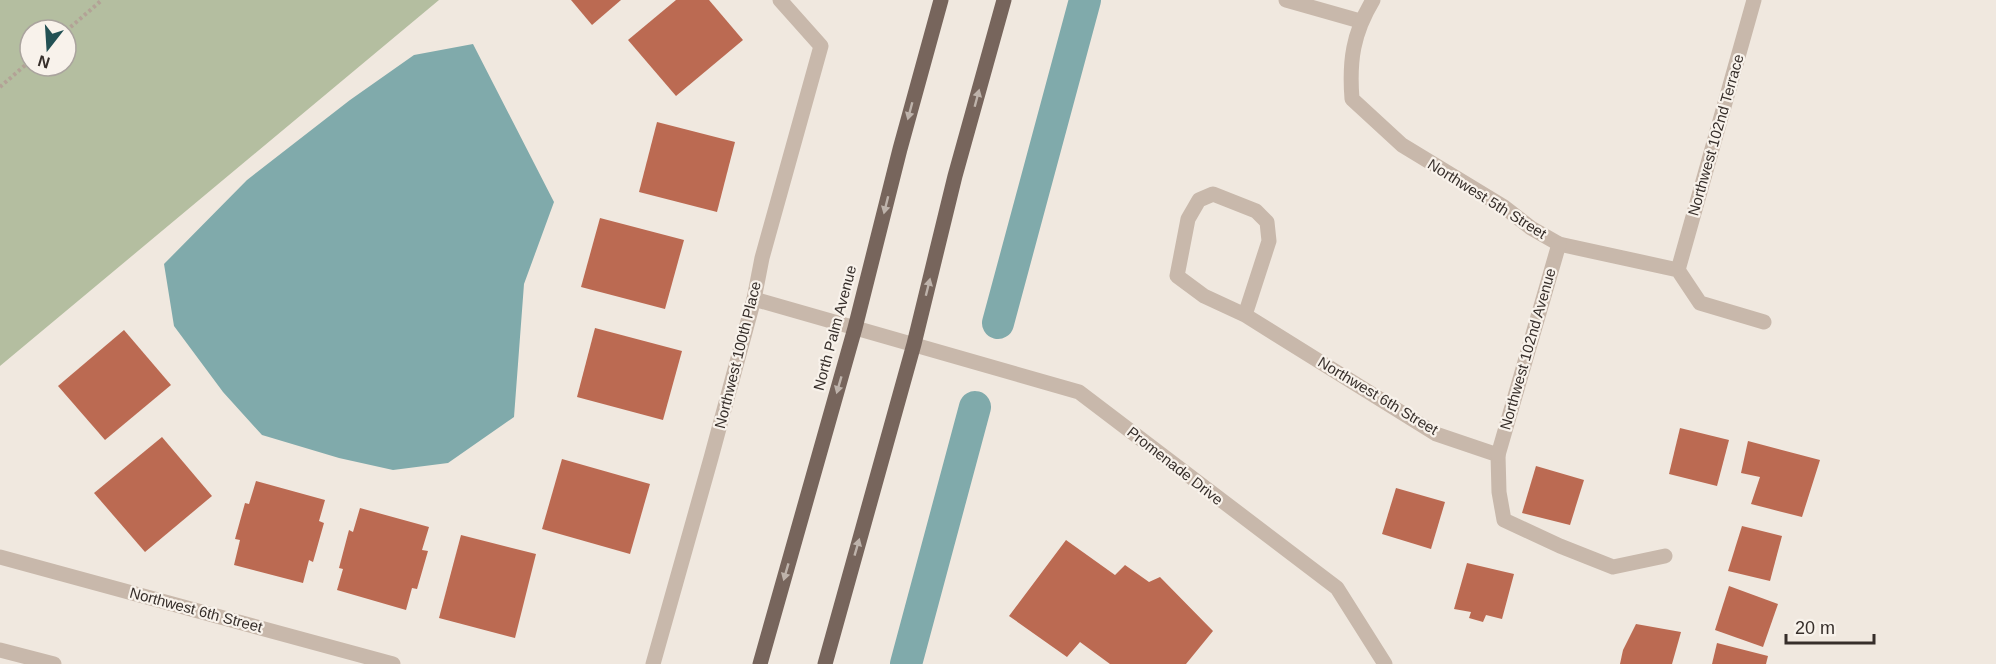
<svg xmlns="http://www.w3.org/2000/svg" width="1996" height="664" font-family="Helvetica,sans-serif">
  <rect width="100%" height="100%" fill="#f0e8df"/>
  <path fill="#b4bea0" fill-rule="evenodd" d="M0,0H439L0,366ZM30,30H66V66H30Z"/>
  <polygon fill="#80aaab" points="473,44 554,202 524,284 514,417 448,463 393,470 339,458 262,435 223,392 174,326 164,264 247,180 350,100 414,55"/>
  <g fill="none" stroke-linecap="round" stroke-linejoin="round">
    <g stroke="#80aaab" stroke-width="32">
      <polyline points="998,323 1085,0"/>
      <polyline points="906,664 975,407"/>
    </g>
  </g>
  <g fill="#bb6a52">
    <polygon points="571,0 621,0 592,25"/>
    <polygon points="676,0 709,0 743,40 676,96 628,40"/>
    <polygon points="657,122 735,142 717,212 639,192"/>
    <polygon points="600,218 684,240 665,309 581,287"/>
    <polygon points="595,328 682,351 663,420 577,397"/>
    <polygon points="124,330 171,385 105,440 58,386"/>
    <polygon points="1680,428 1729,440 1717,486 1669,474"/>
    <polygon points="162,437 212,496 145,552 94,493"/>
    <polygon points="1748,441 1820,460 1802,517 1751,504 1760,477 1741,473"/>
    <polygon points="562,459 650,484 630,554 542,529"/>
    <polygon points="1536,466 1584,480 1570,525 1522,513"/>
    <polygon points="256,481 325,500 319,521 324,523 313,562 309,560 303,583 234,565 240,540 235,539 245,503 249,504"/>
    <polygon points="1396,488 1445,502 1431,549 1382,534"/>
    <polygon points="360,508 429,527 422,550 428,551 417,589 412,588 406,610 337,590 343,569 339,568 349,530 353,532"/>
    <polygon points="1742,526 1782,536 1770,581 1728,571"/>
    <polygon points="461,535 536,554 515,638 439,618"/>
    <polygon points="1066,540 1115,575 1125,565 1149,582 1160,577 1213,631 1186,664 1110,664 1080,642 1067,657 1009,616"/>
    <polygon points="1467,563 1514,574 1502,619 1486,615 1483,622 1469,618 1471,612 1454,609"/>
    <polygon points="1729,586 1778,604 1763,647 1715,630"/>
    <polygon points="1636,624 1681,632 1672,664 1620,664 1623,650"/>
    <polygon points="1717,643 1768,656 1766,664 1712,664"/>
  </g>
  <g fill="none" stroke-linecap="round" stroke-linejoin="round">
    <g stroke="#b3a296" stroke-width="4" stroke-dasharray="3 3" stroke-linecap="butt">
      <polyline points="66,31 102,0"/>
      <polyline points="0,87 30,61"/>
    </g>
    <g stroke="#c8b8ab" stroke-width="15">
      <polyline points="1286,0 1360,21"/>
      <path d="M1373,0C1353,33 1349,61 1352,99L1402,145L1504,207L1531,228L1559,244L1678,270L1700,303L1764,322"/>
      <polyline points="1678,270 1754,0"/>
      <polyline points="754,299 1079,392 1337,588 1385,664"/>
      <polyline points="1245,315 1269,241 1267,222 1256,211 1213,194 1199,200 1188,219 1177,276 1204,296 1245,315 1436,434 1498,455 1499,492 1504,520 1560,546 1613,567 1665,556"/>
      <polyline points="1498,455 1559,244"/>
      <polyline points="0,557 393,664"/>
      <polyline points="0,650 54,664"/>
      <polyline points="653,664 711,458 754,299 762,258 821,46 780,0"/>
    </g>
    <g stroke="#77655c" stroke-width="15">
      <polyline points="760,664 855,328 900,149 941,0"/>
      <polyline points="825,664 914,344 955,176 1004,0"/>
    </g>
  </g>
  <defs><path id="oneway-solid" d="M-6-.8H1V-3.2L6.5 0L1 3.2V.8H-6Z" transform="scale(1.5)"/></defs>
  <g fill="#beb3ab">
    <use href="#oneway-solid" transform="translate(977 98) rotate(-75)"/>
    <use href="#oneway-solid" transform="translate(910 111) rotate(105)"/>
    <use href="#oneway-solid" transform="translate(886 205) rotate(104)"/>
    <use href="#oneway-solid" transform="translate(928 287) rotate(-76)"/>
    <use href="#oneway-solid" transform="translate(839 385) rotate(106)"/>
    <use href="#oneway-solid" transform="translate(857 547) rotate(-74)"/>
    <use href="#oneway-solid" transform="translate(786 572) rotate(106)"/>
  </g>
  <g text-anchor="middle" stroke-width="4.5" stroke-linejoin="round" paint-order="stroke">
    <g font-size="15" fill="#362e2a" stroke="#f8f2eb">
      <text transform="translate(1716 135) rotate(-74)" y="5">Northwest 102nd Terrace</text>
      <text transform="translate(1487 199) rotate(32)" y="5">Northwest 5th Street</text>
      <text transform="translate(835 328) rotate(-75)" y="5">North Palm Avenue</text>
      <text transform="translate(1528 349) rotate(-74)" y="5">Northwest 102nd Avenue</text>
      <text transform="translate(738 355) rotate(-76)" y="5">Northwest 100th Place</text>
      <text transform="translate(1378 396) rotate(31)" y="5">Northwest 6th Street</text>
      <text transform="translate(1175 466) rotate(38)" y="5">Promenade Drive</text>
      <text transform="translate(196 610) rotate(15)" y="5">Northwest 6th Street</text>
    </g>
  </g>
  <g transform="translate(48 48) rotate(197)"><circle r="28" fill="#f8f2eb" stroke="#aaa49e" stroke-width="1.5"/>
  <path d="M0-4.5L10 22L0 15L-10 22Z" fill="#235154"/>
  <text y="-9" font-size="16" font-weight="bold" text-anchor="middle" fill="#362e2a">N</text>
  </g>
  <path d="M1786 634v9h88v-9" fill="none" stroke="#362e2a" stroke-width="3"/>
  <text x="1795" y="634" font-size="18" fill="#362e2a" stroke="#f8f2eb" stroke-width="4.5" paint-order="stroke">20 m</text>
</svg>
